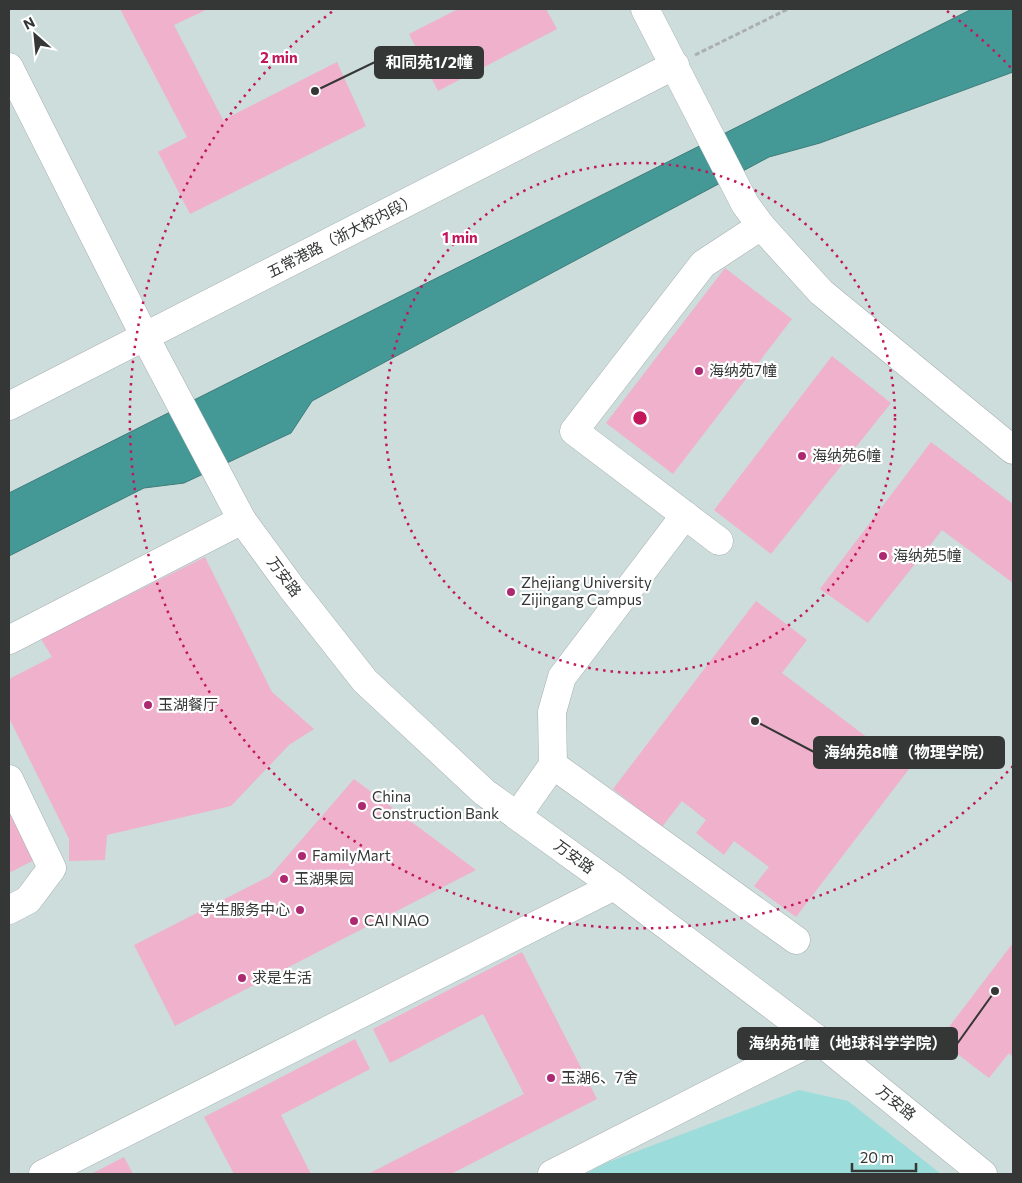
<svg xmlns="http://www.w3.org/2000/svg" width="1022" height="1183" font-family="Commissioner,'Noto Sans SC',sans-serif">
  <rect width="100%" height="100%" fill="#e1e9e8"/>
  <rect fill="#ccdddc" x="9" y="9" width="1004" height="1165"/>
  <polygon fill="#9cdcda" points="799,1090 848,1101 941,1174 585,1174 606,1163"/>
  <polygon fill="#449996" stroke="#3f7c79" points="972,9 1013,9 1013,72 820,143 769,157 312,401 291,433 184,483 144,488 9,556 9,493"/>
  <g fill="#f0b1cc">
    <polygon points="120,9 208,9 174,25 223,120 337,62 366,126 190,214 158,152 187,137"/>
    <polygon points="458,9 546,9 557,29 438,91 409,34"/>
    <polygon points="725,268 792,319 673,474 606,423"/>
    <polygon points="832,356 891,403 771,554 714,510"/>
    <polygon points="931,442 1013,504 1013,583 942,530 868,623 820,589"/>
    <polygon points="205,557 272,692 314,729 289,745 231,806 107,835 105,860 69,861 69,839 9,718 9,679 52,657 41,639"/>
    <polygon points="756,601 807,640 782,673 909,769 796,917 754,886 769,867 734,841 724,855 696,833 706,820 682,801 662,827 613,789"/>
    <polygon points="354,779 476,870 175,1026 134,945 270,876"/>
    <polygon points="9,806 36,859 9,873"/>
    <polygon points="1013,943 1013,1057 1009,1053 989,1078 939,1040"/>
    <polygon points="522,952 597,1099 451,1174 368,1174 524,1094 483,1014 390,1063 373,1029"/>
    <polygon points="355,1039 370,1069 281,1115 311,1174 234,1174 204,1117"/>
    <polygon points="124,1157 133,1174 91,1174"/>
  </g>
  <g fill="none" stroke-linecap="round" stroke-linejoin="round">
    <defs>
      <g id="minor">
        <polyline points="645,9 745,204 761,226 821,292 1013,450"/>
        <polyline points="9,67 145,337 242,520 291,587 365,681 484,792 614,886 817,1039 983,1174"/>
        <polyline points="9,406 675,65"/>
        <polyline points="719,541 574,431 703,264 761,226"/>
        <polyline points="9,640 242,520"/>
        <polyline points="553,765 796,940"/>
        <polyline points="9,779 52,868 28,900 9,910"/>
        <polyline points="517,816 553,765 552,712 562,677 685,515"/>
        <polyline points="43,1174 614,886"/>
        <polyline points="552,1174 817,1039"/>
      </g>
    </defs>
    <use href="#minor" stroke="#a8afaf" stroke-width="29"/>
    <polyline stroke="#a9b0af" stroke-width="3" stroke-dasharray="5 2.5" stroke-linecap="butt" points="695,55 788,9"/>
    <use href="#minor" stroke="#fff" stroke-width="28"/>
  </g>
  <g fill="none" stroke="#c2185b" stroke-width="2.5" stroke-dasharray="2.5 5">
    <circle cx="640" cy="418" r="255"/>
    <path d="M1013 766A510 510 0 1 1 333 11M947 11A510 510 0 0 1 1013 70"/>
  </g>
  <g fill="#ac2972" stroke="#fff" stroke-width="2">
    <circle cx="699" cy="371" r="5"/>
    <circle cx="802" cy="456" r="5"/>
    <circle cx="883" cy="556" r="5"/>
    <circle cx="511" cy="592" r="5"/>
    <circle cx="148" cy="705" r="5"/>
    <circle cx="362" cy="806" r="5"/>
    <circle cx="302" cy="856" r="5"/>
    <circle cx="284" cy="879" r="5"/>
    <circle cx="300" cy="910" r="5"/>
    <circle cx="354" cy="921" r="5"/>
    <circle cx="242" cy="978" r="5"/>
    <circle cx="551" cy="1078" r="5"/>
  </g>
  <g text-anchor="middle" stroke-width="4.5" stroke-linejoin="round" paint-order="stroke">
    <g font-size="15" fill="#343736" stroke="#fff">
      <text transform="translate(342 236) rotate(-27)" y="5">五常港路（浙大校内段）</text>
      <text transform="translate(284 577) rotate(53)" y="5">万安路</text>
      <text transform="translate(574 857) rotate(36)" y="5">万安路</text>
      <text transform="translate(896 1103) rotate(39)" y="5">万安路</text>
    </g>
    <g font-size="15" fill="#343736" stroke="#fff" text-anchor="start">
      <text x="709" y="376">海纳苑7幢</text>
      <text x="812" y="461">海纳苑6幢</text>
      <text x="893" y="561">海纳苑5幢</text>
      <text x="521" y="588">Zhejiang University<tspan x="521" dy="17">Zijingang Campus</tspan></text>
      <text x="158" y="710">玉湖餐厅</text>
      <text x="372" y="802">China<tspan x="372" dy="17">Construction Bank</tspan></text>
      <text x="312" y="861">FamilyMart</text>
      <text x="294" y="884">玉湖果园</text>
      <text x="290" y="915" text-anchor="end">学生服务中心</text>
      <text x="364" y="926">CAI NIAO</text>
      <text x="252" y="983">求是生活</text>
      <text x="561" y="1083">玉湖6、7舍</text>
    </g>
  </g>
  <circle cx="640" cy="418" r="8" fill="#c2185b" stroke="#fff" stroke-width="2.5"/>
  <g font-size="15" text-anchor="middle" font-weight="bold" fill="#c2185b" stroke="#fff" stroke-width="4.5" stroke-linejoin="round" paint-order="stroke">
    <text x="279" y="63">2 min</text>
    <text x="460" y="243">1 min</text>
  </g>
  <path fill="none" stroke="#343736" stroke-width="2" d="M315 91L375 62M755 721L814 752M995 991L957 1044"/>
  <g fill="#343736" stroke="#fff" stroke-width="2">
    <circle cx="315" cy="91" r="5"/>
    <circle cx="755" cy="721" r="5"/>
    <circle cx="995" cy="991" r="5"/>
  </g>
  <g fill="#343736" stroke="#343736" stroke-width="2">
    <rect x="375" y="47" width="108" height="31" rx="5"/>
    <rect x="814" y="737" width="190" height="31" rx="5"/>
    <rect x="738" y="1028" width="219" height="31" rx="5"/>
  </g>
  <g font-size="16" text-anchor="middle" font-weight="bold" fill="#fff">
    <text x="429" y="68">和同苑1/2幢</text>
    <text x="909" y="758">海纳苑8幢（物理学院）</text>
    <text x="848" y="1049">海纳苑1幢（地球科学学院）</text>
  </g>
  <rect width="1022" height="1183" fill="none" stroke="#343736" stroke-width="20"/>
  <g transform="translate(35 35) rotate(333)" stroke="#ffffff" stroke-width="4" paint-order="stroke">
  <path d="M0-4L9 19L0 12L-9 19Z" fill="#343736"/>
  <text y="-8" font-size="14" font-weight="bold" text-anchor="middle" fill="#343736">N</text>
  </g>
  <path d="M852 1163v8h64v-8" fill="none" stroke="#343736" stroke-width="2.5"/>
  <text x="860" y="1163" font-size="15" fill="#343736" stroke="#ffffff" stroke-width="4" paint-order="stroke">20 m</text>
</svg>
